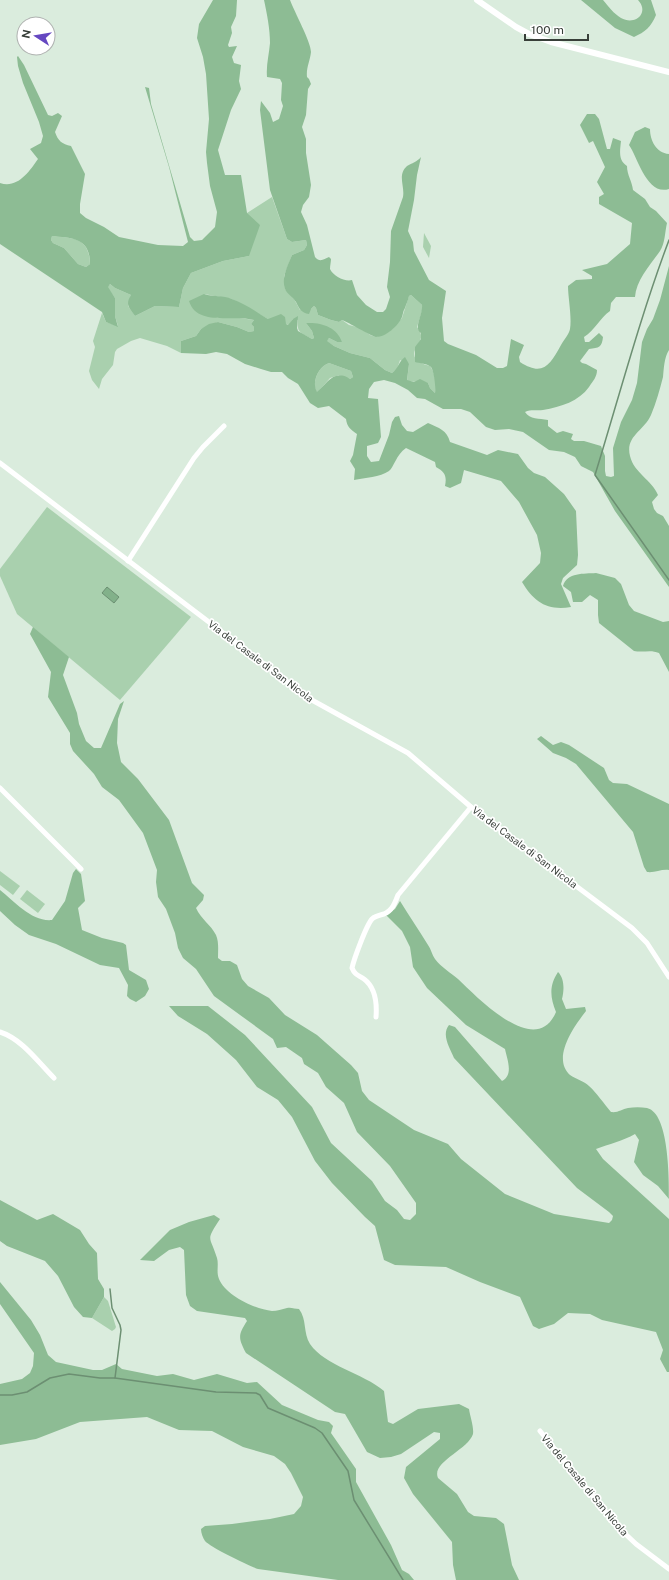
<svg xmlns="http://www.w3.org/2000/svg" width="669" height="1580" font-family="'Public Sans',sans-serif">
  <rect width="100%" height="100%" fill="#daecdd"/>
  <g fill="#a9d0ae">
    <path d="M272,197L287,239L292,242L306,240L307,245L304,250L292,255L284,276L285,289L294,299L300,310L311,309L314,306L316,308L318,315L331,320L339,322L342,320L349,325L361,328L370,335L376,337L390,331L402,318L409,296L411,295L422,305V311L417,327C419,330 422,334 421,338C420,342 416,346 415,350C411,360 422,364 430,366C435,373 437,385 435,393L430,388L428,383L407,381L409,364L400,360L397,369L392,373L385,370L370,358L350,353L334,346L326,341L329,338L337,342H342L306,323L312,331L314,338L312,339C302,333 296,333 298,320L293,319L289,325L268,319L232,299L204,294L217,318H240L254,320L251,324L254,327L255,331L249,332L237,327L218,322L201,329L196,336L181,341V353L167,346L140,338L131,341L117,349L115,352L113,365L102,379L99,389L92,380L89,371L95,347L93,341L102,313L106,322L118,326L115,316V298L107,287L110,284L115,288L131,295L128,306L135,316L155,306L179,307L183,288L191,273L223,261L249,256L247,213Z"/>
    <polygon points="424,233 431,246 429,258 423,247"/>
    <path d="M52,236C73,238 89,237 90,264L86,267L78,264L64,248L53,243L51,240Z"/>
    <path d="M329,363L351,371L353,377L350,379L339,375L330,378L317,393C311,382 319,366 329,363Z"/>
    <polygon points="47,507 191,617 120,700 17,614 0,576 0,569"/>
    <polygon points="0,871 20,886 13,895 0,885"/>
    <polygon points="27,890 45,904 38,913 20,899"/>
    <polygon points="104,1297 108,1301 116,1327 115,1329 112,1331 92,1318"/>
  </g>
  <g fill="#8dbc94" fill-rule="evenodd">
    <path d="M213,0H237L236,16L231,27L232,33L228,45L229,47L237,46L232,57L234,63L241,65L239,81L241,89L231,110L218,150L225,175H241L247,213L260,225L249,256L223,261L191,273L183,288L179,307L155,306L135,316C129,307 125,305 131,295L115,288L110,284L108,287L115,298V316L118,327L106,322L102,312L0,244V183C17,189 29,172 38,159L30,149L41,143L43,136L39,122L23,83L18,66L17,57L18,56L24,65L48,115L52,116L58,113L62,116L55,132C58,141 62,144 71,146L85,174L80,204V213L86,218L104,227L119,237L158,245L183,246L188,242L169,167L145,87L149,88L151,104L190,237L194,241L202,240L215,227L217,212L210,186L207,163L206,152L209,119L206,74L203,57L197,38L199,24ZM52,236C73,238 90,238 90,264L86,267L78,264L64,248L53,243L51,240Z"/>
    <path d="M264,0H290C294,11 311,42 311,52C310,61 306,68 307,77L309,79L311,84L308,89L306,115L302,127L306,139V153L311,185L309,197L303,205L301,212L307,225L315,257C320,263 324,259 329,257L331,259C331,262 330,265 330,269C333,276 345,282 352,280L357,295L366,305L377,312H383L386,309L390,297L387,287L390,262L391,231L403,197C405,186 397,175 407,166C412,163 417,162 421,157L417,175L414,200L408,231L413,242L414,251L429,280L446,291L442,318L444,341L448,344L476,355L497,368H503L507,366L511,339L524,345L519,357L520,362C543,377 550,365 561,345C564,340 569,334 570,329C572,318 568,297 568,286L576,280L592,279V276L582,270L607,264L630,244L632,223L599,204V197L604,194L597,182L605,167L593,141L589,143L580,125L587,114H595L599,119L607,149H610L613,138L621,141C620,151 618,160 627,166C627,175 632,181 633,190L645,199L650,207L656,211L667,223C665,231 665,244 660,251C651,264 636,280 635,297H616L611,303L610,311C600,318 595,330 584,337L585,342H589L599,333L603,337C602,347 599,348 589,349L580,361L582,363L586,364L597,370C597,377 593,381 589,387C579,401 561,407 543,410C537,411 531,409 525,412C530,420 539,418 548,420V426L557,433L563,431L573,434L571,439L574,441H584L601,446L605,456V471L606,476L611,477L614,476L613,448L621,422L632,400L637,383L642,342L647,329L653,319L660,300L669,266V350C664,358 664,368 663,377C660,389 656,403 651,415C644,431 625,436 630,456C634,473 652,480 658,495L652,502L654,509L657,513L663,516L669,526V587L615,511L593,472L581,466L575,457L564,452L549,450L523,432L509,429L495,430L486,427L470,412L461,409H443L425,399L417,398L408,390L395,383L384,380L374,382L369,389L368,398L378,399L381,437L378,443L367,446V456L371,462L379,461L389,435L392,422L395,417L399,416L402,425L407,431L413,432L428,423C439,428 447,430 450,442L487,455L498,450L518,454L528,468L534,473L545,477L564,494L576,511L578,555L577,565L563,578L561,584L571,607C547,611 534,602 522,582L540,563L541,553L537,535L519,502L501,481L464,470L461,483L450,488L445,486C447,476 445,472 436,467L435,462L406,448C396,455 394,467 389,471C380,477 365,478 354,480L355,469L350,461L353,455L357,434C351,430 347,427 346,419L329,406L318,408L310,403L298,384L288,378L282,372H271L261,369L245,364L227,354L216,352L206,354L181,353V341L196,336L201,329L209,324L218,322L237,327L249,332L254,331V327L251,324L254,320C234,314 197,327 189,301L204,294C213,297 223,295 232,299C244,303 256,312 268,319L281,314L285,317L286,324L288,325L293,319L298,316L297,328L298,331L312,339L314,338L312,331L306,323C321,322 337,327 342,342H337L329,338L327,341L334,346L350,353L370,358L385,370L392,373C399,368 398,362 405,357L409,364L407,380L414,382L420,379L428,383L430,388L435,393C436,388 434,371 431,367C428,364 419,363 415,362V347L421,339V333C413,328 423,315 422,305L411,295L409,296C408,301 406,304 405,308C403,311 403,314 402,317C398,326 386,337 376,337C371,336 348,322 342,320L339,322L331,320L318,315L316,308L314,306L311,309L309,314C301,313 299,308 296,302C293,297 287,294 285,289C281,278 288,265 292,255L304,250L307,245L306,240L292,242L287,239L270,190L260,110L261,101L270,113L273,122L279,119L283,106L281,100L282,83L280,79L267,77C266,65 269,55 270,43C270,29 267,14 264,0ZM329,363L351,371L353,377L350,379C334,368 327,384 317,392C311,382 319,366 329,363Z"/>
    <path d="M581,0H603C608,6 614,14 621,18C635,26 650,13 638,0H651L656,15C651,27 645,32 634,37L615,28Z"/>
    <path d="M645,127L650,129C650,140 656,153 669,154V189C647,196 638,158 629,145L635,132Z"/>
    <path d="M596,573L615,578L621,584L629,605L634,611L663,622L669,621V672L659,653C650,649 644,653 634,651L599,623L598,615V600L590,595L582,602H573L571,592L563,586C567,572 584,574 596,573Z"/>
    <path d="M33,627L69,657L63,675L77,713L79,724L86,741L94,748H101L120,704L124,701L118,719L117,743L121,762L138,779L169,820L192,883L204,895L203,900L196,908C201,919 211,925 216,935C219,942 218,950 218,958L222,961H230L237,965L242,979L248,986L269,998L285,1015L317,1035L351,1065L358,1073L362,1091L369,1100L414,1130L448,1144L461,1159L505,1194L554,1214L609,1223L612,1220L613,1216L609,1212L577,1188L454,1058C450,1048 441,1035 449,1025L455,1027L502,1081C514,1075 507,1059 505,1049L466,1025L427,988L413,967L410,947L402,931L386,915L395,909L400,901C409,916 419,930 428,945C431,949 432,955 435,959C441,967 451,973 458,979C478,998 536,1059 556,1012C550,997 549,986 558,972C565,979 564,991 562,999L566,1009L585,1007L586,1011C575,1025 551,1058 570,1075C576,1079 584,1081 589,1086C597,1093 604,1104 611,1112C618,1113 622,1109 628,1108C634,1107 641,1107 647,1108C669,1113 669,1177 669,1199L658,1186L643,1175L634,1162L639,1140L635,1134C623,1141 609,1144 596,1149L603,1159L669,1219V1372H667L660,1359L663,1350L656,1332L602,1320L590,1314L568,1313L554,1324L539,1329L533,1326L520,1297L480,1282L446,1267L395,1265L384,1260L375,1226L365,1217L332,1183L315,1161L292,1117L278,1100L257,1087L236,1060L207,1034L178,1016L169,1006H208L245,1035L312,1107L331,1143L372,1181L385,1201L397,1210L404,1219L410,1220L416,1214V1203L390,1166L357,1132L344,1103L326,1087L318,1073L304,1064L302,1058L286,1047L277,1048L273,1039L214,996L196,969L183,958L178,948L175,933L166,909L158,897L156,882L157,870L143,833L119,800L102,787L94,774L73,751L70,744V733L48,697L51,672L30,634Z"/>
    <path d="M541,736L553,745L561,742L569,745L604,768L609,780L613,783L627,784L669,804V870C661,869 655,873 647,872L644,867L633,832L576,764L566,758L553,753L537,739Z"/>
    <path d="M76,869L81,874L85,901L78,908L82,930L102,938L123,943L126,945L129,970L146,980L149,989L145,996L136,1002L130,999L127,996L128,985L119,968L100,965L56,944L29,935L15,925L0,911V890C15,902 32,922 52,920L65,901L73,873Z"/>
    <polygon points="0,1200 37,1220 53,1214 80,1230 89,1244 97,1253 98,1279 104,1289 104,1297 92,1318 83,1317 74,1307 58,1276 45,1261 7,1246 0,1241"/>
    <path d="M214,1215L220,1219C205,1242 210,1235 217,1258C219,1265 216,1272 219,1279C226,1296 255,1309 272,1311C277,1311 282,1309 287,1308C291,1307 295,1309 299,1309C307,1319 303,1333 310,1344C325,1366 363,1373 384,1391L388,1422L393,1424L418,1409L459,1404L469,1409C470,1416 474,1427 473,1434C468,1450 431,1462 438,1478L457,1494L468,1512L474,1516L496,1518L504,1524L512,1565L519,1580H456L453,1565L452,1542L413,1494L404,1478L406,1467L440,1439V1433L434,1432L401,1454L391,1457L380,1458L367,1452L345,1414L335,1412L246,1353C238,1338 238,1335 247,1321L245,1318L197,1311L190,1306L186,1295L184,1250L180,1247L169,1250L154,1261L140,1260L170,1230L189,1222Z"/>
    <path d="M0,1282L31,1320L40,1335L48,1355L56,1362L93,1370H102L116,1364L122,1369L157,1376L173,1374L194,1380L217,1374L247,1383L257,1382L282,1405L318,1420L329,1422L333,1426L331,1433L356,1469V1482L391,1545L402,1570L409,1574L414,1580H338L258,1569C249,1566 210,1547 205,1541C203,1538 201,1533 201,1529L205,1526L232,1524L270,1519L294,1514L301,1506L303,1497L291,1473L285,1464L274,1456L243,1447L212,1431L179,1430L147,1417L80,1422L36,1439L0,1445V1384L22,1379L30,1373L33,1366L34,1353L0,1304Z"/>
  </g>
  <polygon fill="#82b18a" stroke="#6c8f72" points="107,587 119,597 114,603 102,593"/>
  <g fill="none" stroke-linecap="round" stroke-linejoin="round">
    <g stroke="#6c8f72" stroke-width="1.5">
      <path d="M669,240C640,317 619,397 595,475L669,580"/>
      <polyline points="110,1289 112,1308 120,1325 121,1330 115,1378"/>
      <polyline points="0,1395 12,1395 27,1392 50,1378 69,1374 100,1378 115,1378 216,1392 256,1393 260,1395 268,1408 315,1428 322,1433 348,1471 354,1500 403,1580"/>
    </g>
    <g stroke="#fff" stroke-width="5">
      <polyline points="0,463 310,699 408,753 471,807 632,928 647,943 669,977"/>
      <polyline points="128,561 194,458 203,447 224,426"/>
      <polyline points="0,788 81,869"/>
      <path d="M376,1017C377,1004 376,988 364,979C358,975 355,975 352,968C354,959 366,926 372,919C375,916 380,915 384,914C392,911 395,903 398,895L471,807"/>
      <path d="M0,1032C22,1039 38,1062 54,1078"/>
      <polyline points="540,1431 619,1528 636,1544 669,1569"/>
    </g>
    <polyline stroke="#fff" stroke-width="6" points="477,0 516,27 529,34 551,42 669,72"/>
  </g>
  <g text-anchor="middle" stroke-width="3.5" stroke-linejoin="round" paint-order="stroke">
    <g font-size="10" fill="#383f39" stroke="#fff">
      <text transform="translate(261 661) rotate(37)" y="4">Via del Casale di San Nicola</text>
      <text transform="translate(525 847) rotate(37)" y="4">Via del Casale di San Nicola</text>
      <text transform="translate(585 1485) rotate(50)" y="4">Via del Casale di San Nicola</text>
    </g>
  </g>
  <g transform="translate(36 36) rotate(282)"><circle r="19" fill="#ffffff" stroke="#afb2b0"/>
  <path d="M0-3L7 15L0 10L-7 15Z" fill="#6548c1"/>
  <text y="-6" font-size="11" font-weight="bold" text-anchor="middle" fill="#383f39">N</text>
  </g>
  <path d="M525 34v6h63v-6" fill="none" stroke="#383f39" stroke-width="2"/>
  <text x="531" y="34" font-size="12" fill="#383f39" stroke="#ffffff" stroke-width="3" paint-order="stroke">100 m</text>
</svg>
